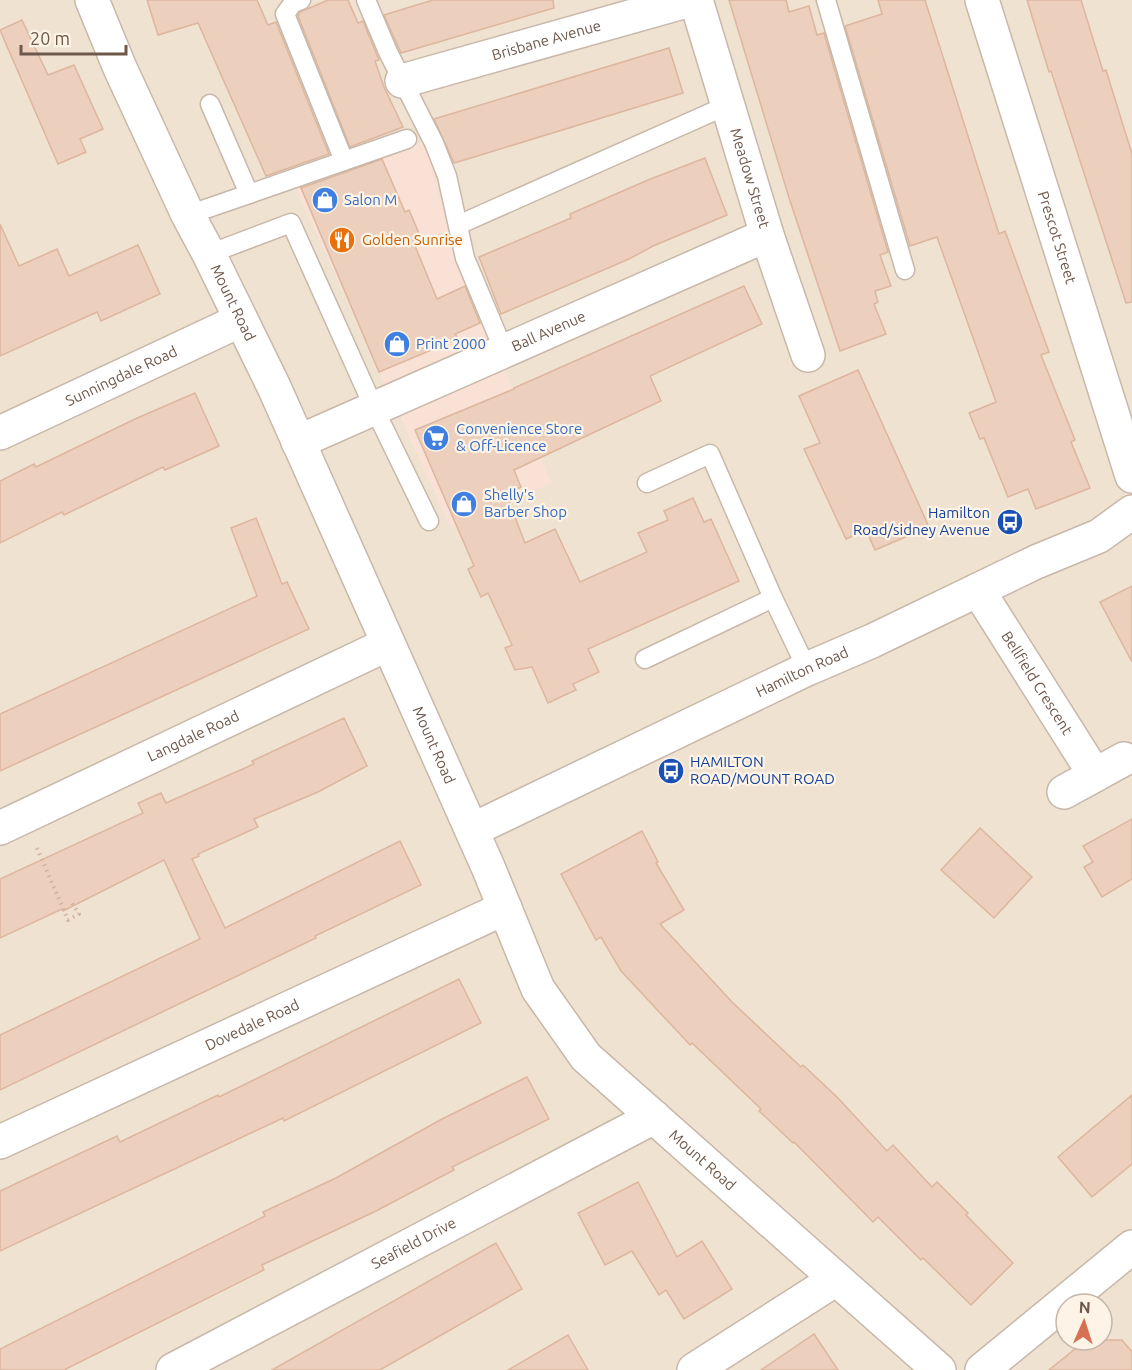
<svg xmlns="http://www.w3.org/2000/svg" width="1132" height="1370" font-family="Ubuntu,sans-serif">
  <rect width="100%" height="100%" fill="#f9f0e2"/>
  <path fill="#f0e2d1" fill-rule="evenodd" d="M0,0H1132V1370H0ZM1066,1304H1102V1340H1066Z"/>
  <polygon fill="#f9e1d6" points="425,141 450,236 551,483 451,528 296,189"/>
  <g fill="#eccfbc" stroke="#ddb69e" stroke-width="1.5">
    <polygon points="147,0 257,0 268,25 276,22 329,154 266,176 198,23 158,35"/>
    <polygon points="328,0 348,0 358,23 363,21 379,60 375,61 384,87 403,127 350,147 298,16 300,12"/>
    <polygon points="433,0 553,0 554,8 401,53 384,15"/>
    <polygon points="729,0 786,0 789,12 809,6 817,35 824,33 888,252 880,255 891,286 875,291 878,302 874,304 886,334 840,351 790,201"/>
    <polygon points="878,0 925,0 999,234 1005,231 1049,352 1041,355 1075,440 1071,442 1090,488 1036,509 1028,489 1008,497 984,438 980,439 969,413 996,402 937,237 910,246 845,26 882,14"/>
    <polygon points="1027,0 1081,0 1103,71 1106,70 1132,154 1132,302 1126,303 1051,71 1049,72"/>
    <polygon points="22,20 48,75 74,65 103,129 80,139 86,152 58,164 0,30"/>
    <polygon points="669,48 683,93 471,158 454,163 434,119"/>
    <polygon points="705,158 727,215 653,246 629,259 501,314 479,257 571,218 570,214 648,180"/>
    <polygon points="382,159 405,212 409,210 421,238 413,241 437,299 465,286 480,323 455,334 458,339 379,372 301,188"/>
    <polygon points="0,224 19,266 57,249 69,276 138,245 160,294 101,321 97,312 0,356"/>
    <polygon points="744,286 762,324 650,376 661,401 514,470 521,487 506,494 525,543 555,529 580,582 647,552 638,533 668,520 664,511 693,498 704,522 711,519 739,581 588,649 599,672 573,684 576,690 548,703 532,667 515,670 505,648 512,645 488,593 481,597 468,569 474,566 415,430 514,389 514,388"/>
    <polygon points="858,370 929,527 875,550 866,530 846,539 804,449 820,443 799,396"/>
    <polygon points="195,393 219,446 165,470 163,467 64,515 62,512 0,543 0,481 34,464 36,467 135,419"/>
    <polygon points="256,518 282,584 287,582 309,629 0,771 0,714 257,596 231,528"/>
    <polygon points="1132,586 1132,662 1100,602"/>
    <polygon points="344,718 367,766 318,792 254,819 258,827 198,854 199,856 192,859 225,928 400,841 421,885 315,936 316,938 0,1090 0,1035 200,939 164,860 63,911 62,909 0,938 0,879 143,813 138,803 161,793 166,803 254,764 252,761"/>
    <polygon points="1132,819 1132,879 1102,897 1084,867 1093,862 1083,846"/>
    <polygon points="980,828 1032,877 994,918 941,870"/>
    <polygon points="642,831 658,862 656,863 684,910 660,924 732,1002 801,1067 803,1065 837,1097 887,1151 893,1145 932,1187 937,1182 968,1213 966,1215 1013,1263 971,1305 923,1258 921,1260 878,1217 873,1222 794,1142 793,1143 759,1111 761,1109 692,1043 690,1045 621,971 601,937 596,940 561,874"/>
    <polygon points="459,979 481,1023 284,1121 283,1118 0,1251 0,1191 117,1136 120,1142 218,1095 219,1097"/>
    <polygon points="527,1077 549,1119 452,1167 454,1170 376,1211 262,1265 264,1270 64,1370 0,1370 0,1349 265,1216 263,1212 336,1178 442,1119"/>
    <polygon points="1132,1095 1132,1164 1092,1197 1058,1157"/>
    <polygon points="638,1182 677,1257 702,1241 732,1289 684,1319 666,1290 659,1295 632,1251 605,1265 578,1213"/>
    <polygon points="496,1243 522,1289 429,1342 380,1370 272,1370"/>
    <polygon points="814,1334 838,1370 761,1370"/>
    <polygon points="568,1335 588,1370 508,1370"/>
    <polygon points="1086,1340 1122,1340 1132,1352 1132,1370 1049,1370"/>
  </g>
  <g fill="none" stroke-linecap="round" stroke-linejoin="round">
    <defs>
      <g id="lane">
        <polyline points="301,0 293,3 285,14 344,161"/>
        <polyline points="366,0 388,52 434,143 447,176 465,258 504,351"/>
        <polyline points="826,0 905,270"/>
        <polyline points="249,194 407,139"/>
        <polyline points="188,215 249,194 210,104"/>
        <polyline points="458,225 728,105"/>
        <polyline points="209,254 291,223 374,408 429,521"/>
        <polyline points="647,483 710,454 773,598 807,669"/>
        <polyline points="645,659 773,598"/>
      </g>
      <g id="street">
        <path id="s1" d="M92,0L120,68L188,215L209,254L274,387L488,867L538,989L586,1057L939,1370"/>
        <path id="s2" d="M696,0L767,235L808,355"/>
        <path id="s3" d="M982,0L1132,476"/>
        <path id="s4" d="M402,81L690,0"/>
        <path id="s5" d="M0,433L241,320"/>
        <path id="s6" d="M298,442L767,235"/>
        <path id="s7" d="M978,590L1095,775"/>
        <polyline points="1064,792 1124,759"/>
        <path id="s8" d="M0,828L388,644"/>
        <path id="s9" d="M472,830L807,669L872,641L1036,562L1099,536L1132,512"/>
        <path id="s10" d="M0,1142L505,908"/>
        <path id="s11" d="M173,1370L654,1117"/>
        <polyline points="694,1370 836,1279"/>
        <polyline points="982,1370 1132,1247"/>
      </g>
    </defs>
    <use href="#lane" stroke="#c8b8aa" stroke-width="21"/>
    <use href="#street" stroke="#c8b8aa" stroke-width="36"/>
    <polyline stroke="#d0b3a0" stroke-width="4" stroke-dasharray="1.5 4.5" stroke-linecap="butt" points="37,848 68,920 79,914 72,903"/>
    <use href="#lane" stroke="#fff" stroke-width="18"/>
    <use href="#street" stroke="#fff" stroke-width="33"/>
  </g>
  <defs>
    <symbol id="shop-disc" viewBox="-11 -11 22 22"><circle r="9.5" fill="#3f7fe0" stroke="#fdf4e7"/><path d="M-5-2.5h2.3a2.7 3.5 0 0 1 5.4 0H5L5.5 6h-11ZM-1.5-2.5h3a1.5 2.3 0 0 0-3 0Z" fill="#fff"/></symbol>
    <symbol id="restaurant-disc" viewBox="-11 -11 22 22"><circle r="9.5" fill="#e8710a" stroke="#fdf4e7"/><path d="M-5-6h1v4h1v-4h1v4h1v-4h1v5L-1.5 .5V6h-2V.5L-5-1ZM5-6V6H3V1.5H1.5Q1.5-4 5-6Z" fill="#fff"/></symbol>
    <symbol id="supermarket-disc" viewBox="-11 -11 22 22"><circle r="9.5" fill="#3f7fe0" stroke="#fdf4e7"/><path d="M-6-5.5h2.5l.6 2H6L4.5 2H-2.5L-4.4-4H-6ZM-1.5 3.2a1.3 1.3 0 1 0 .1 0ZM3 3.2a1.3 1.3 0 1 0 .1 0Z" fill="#fff"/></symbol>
    <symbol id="bus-disc" viewBox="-11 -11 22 22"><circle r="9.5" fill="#1a4fb4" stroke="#fdf4e7"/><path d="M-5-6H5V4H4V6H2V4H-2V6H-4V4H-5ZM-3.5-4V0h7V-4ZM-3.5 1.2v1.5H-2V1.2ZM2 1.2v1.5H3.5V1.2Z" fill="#fff"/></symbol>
  </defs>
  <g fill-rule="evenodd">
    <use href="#shop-disc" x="310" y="185" width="30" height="30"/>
    <use href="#restaurant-disc" x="327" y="225" width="30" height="30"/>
    <use href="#shop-disc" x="382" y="329" width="30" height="30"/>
    <use href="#supermarket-disc" x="421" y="423" width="30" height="30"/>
    <use href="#shop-disc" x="449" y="489" width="30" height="30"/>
    <use href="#bus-disc" x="995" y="507" width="30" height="30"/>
    <use href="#bus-disc" x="656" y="756" width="30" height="30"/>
  </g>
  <g text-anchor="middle" stroke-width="4.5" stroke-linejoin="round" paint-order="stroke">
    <g font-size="15" fill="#6e584b" stroke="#fdf4e7">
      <text dy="5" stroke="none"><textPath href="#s4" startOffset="150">Brisbane Avenue</textPath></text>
      <text dy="5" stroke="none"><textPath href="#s2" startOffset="186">Meadow Street</textPath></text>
      <text dy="5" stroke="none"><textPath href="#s3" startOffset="249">Prescot Street</textPath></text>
      <text dy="5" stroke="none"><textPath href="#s1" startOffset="334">Mount Road</textPath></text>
      <text dy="5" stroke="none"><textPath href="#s6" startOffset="274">Ball Avenue</textPath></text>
      <text dy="5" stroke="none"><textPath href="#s5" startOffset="134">Sunningdale Road</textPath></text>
      <text dy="5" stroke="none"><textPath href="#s9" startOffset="366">Hamilton Road</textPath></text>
      <text dy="5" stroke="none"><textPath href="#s7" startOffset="110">Bellfield Crescent</textPath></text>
      <text dy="5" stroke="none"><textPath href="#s8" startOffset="214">Langdale Road</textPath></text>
      <text dy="5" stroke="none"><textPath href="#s1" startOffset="820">Mount Road</textPath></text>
      <text dy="5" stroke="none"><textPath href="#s10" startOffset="278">Dovedale Road</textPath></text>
      <text dy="5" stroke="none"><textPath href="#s1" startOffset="1324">Mount Road</textPath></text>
      <text dy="5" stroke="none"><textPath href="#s11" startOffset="272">Seafield Drive</textPath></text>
    </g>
    <g font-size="15" fill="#366cbe" stroke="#fdf4e7" text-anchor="start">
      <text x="344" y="205">Salon M</text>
      <text x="416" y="349">Print 2000</text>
      <text x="456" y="434">Convenience Store<tspan x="456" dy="17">&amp; Off-Licence</tspan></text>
      <text x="484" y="500">Shelly's<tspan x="484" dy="17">Barber Shop</tspan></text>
    </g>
    <g font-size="15" fill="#c56008" stroke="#fdf4e7" text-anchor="start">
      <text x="362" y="245">Golden Sunrise</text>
    </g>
    <g font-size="15" fill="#164399" stroke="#fdf4e7" text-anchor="end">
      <text x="990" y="518">Hamilton<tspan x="990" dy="17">Road/sidney Avenue</tspan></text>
      <text x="690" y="767" text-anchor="start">HAMILTON<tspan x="690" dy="17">ROAD/MOUNT ROAD</tspan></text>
    </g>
  </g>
  <g transform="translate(1084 1322) rotate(3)"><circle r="28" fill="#fdf4e7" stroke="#c4b6a9" stroke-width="1.5"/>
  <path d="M0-4.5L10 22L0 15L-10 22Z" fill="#d87152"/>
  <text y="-9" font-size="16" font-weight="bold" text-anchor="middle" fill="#6e584b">N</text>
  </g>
  <path d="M21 45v9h105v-9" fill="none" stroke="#6e584b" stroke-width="3"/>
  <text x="30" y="45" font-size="18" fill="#6e584b" stroke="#fdf4e7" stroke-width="4.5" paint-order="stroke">20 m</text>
</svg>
